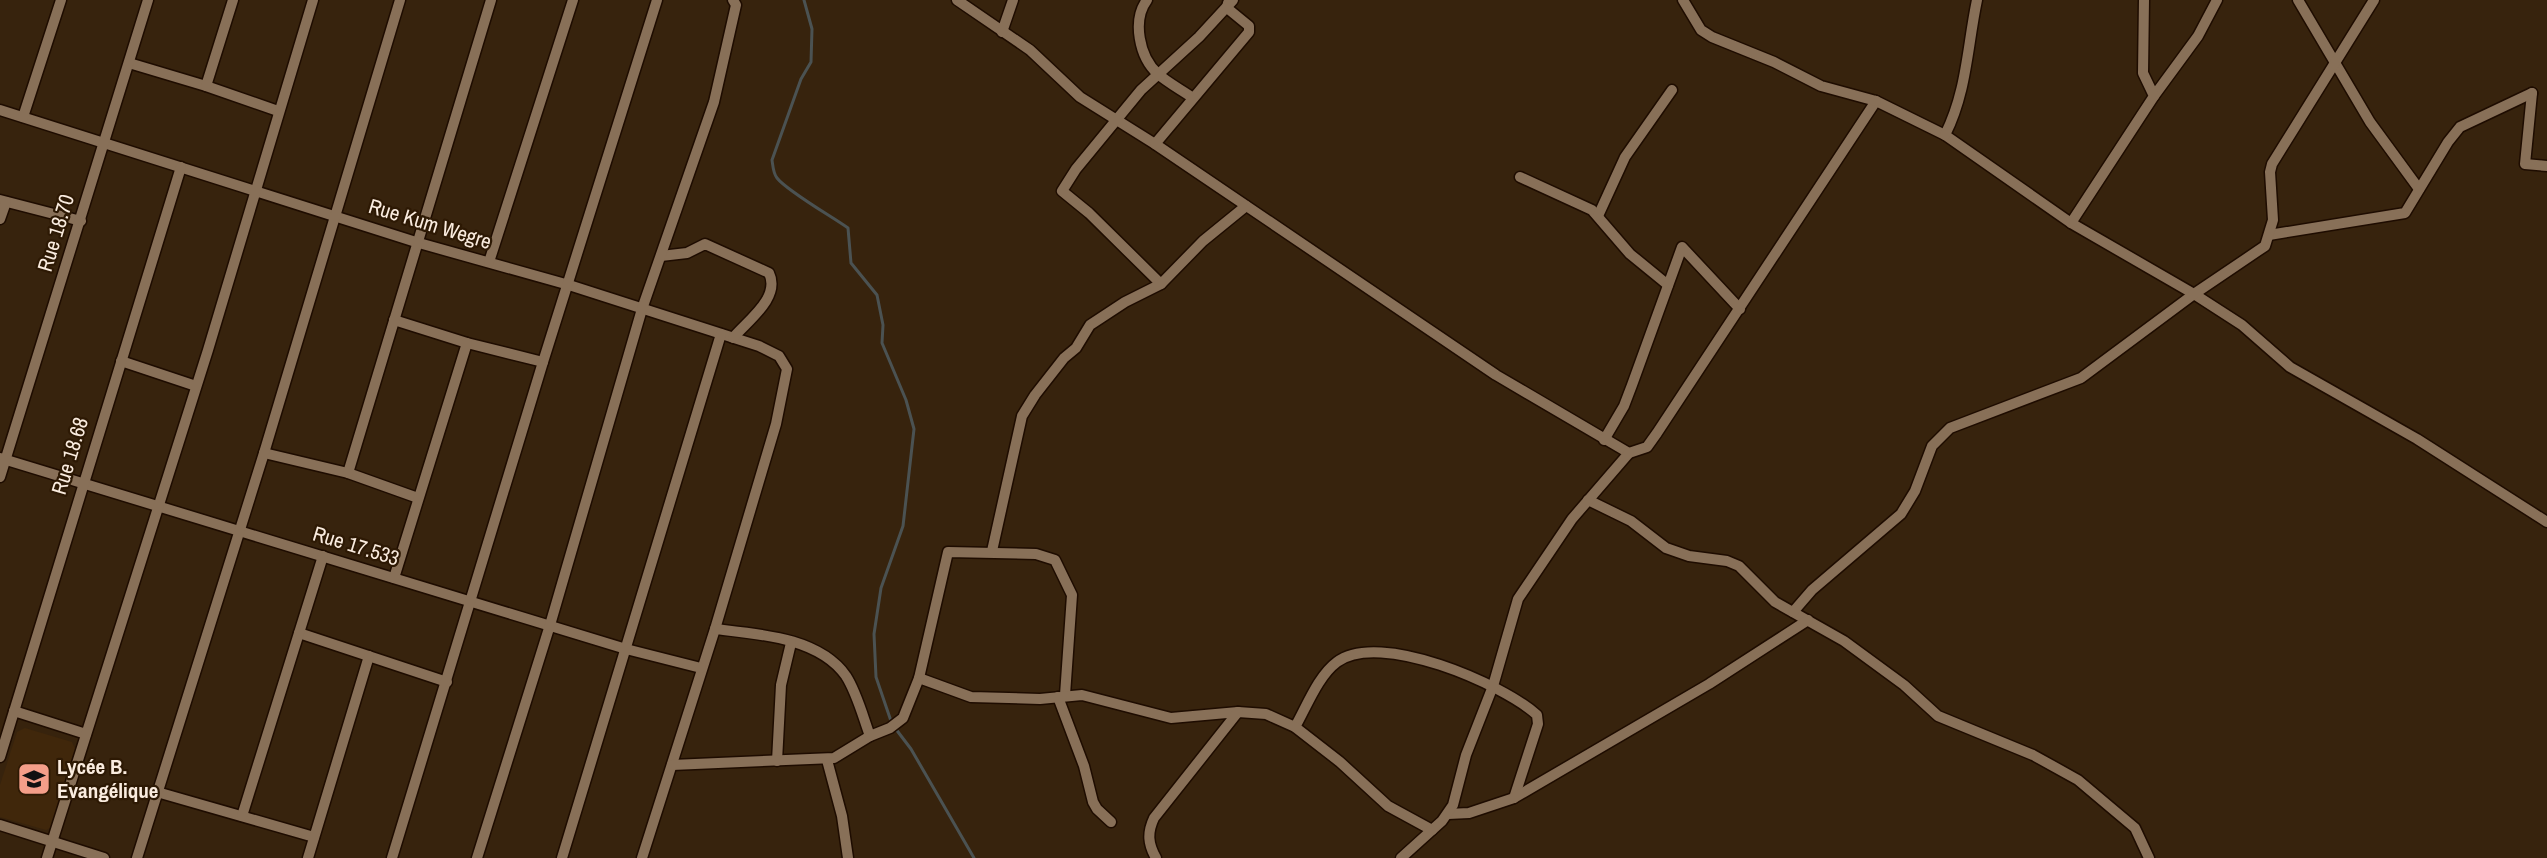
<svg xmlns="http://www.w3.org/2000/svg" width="2547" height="858" font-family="'Archivo Narrow',sans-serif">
  <rect width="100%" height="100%" fill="#37230d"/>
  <polygon fill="#40270b" points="25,728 72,742 75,749 52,827 46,830 0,817 0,785 17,732"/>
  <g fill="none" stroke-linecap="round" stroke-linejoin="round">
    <path stroke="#4b5252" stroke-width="3" d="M804,0L812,29L811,62L801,79L772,160C773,166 773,173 777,178C787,191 831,216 848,228L851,263L877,295L883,325L882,343L906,400L914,429L903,526L881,588L874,634L876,677L892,724L911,749L974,858"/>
    <defs>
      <g id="street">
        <polyline points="957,0 1030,50 1080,97 1155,144 1496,375 1629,453 1647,447 1657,433 1876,101 1945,135 2071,223 2194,294 2242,325 2290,367 2417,439 2547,522"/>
        <path d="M1147,0C1132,20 1139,57 1158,74C1168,83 1182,90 1193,98"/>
        <polyline points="1683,0 1701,30 1712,37 1774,62 1821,86 1876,101"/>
        <polyline points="2298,0 2370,122 2419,189"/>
        <polyline points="1002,32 1013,0"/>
        <polyline points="129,63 206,86 278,111"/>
        <polyline points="206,86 233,0"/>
        <polyline points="2532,93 2525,164 2547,166"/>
        <polyline points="2154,96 2198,36 2217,0"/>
        <polyline points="0,110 419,243 569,285 759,346 779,356 787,369 776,424 715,629 642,858"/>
        <polyline points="23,117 61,0"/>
        <path d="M1945,135C1967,91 1967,48 1977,0"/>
        <polyline points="1155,144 1249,32 1249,26 1227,8 1228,3"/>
        <polyline points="1520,177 1592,210 1630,254 1668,285"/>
        <polyline points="0,200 81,221"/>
        <polyline points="1598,216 1625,157 1672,90"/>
        <polyline points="0,219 6,202"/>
        <polyline points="2071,223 2154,96 2143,73 2144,0"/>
        <polyline points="2269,235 2405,213 2448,142 2460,127 2532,93"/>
        <path d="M661,256L687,253L705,244L769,273C781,298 747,321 733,338"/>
        <polyline points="489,262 573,0"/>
        <polyline points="1161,284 1089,213 1062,191 1076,169 1141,90 1199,37 1233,0"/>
        <polyline points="394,320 467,343 543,362"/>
        <polyline points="121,361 196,386"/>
        <polyline points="1604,440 1624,406 1632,385 1682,247 1740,309"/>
        <polyline points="264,453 348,473 418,498"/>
        <polyline points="0,458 626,649 701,668"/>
        <polyline points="348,473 491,0"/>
        <polyline points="0,477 148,0"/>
        <polyline points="1588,500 1631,521 1666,548 1689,556 1727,561 1739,566 1775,602 1844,641 1904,685 1938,716 2033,755 2078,780 2135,828 2149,858"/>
        <polyline points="992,551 1022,416 1035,395 1064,358 1076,348 1090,325 1125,302 1161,284 1203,241 1246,206"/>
        <polyline points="394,578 467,343"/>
        <polyline points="1793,612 1812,590 1901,514 1915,491 1932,446 1950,428 2081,378 2194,294 2265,246 2273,220 2270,172 2272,164 2374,0"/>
        <path d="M715,629C757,634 819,637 846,676C857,693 863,717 870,736"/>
        <polyline points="299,633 447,682"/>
        <polyline points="919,678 948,552 1036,554 1055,560 1072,595 1065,695"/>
        <polyline points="1058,697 1084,766 1093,802 1097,809 1111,822"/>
        <polyline points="14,711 86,734"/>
        <path d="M1295,727C1307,706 1318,676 1337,662C1379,630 1503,684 1537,715L1538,724L1514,798"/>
        <polyline points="0,757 181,167"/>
        <polyline points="827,760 842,816 848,858"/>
        <polyline points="777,761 781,685 791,643"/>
        <polyline points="672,765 834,758 870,736 890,728 903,718 919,678 971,697 1040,699 1082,695 1171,718 1238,712 1266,714 1295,727 1340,762 1388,806 1432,830"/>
        <polyline points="157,792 314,837"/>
        <polyline points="1448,814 1469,813 1514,798 1709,684 1808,620"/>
        <polyline points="242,816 323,556"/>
        <polyline points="0,825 104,858"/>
        <polyline points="47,858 208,350 313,0"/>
        <polyline points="137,858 264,453 400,0"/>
        <polyline points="308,858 369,656"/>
        <polyline points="392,858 543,362 657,0"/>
        <polyline points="477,858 550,625 642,309 714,102 736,5 733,0"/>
        <polyline points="562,858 721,334"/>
        <path d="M1156,858C1148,844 1147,833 1154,818L1238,712"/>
        <polyline points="1401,858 1442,821 1453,805 1466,755 1493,686 1518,599 1572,519 1629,453"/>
      </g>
    </defs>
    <use href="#street" stroke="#1e0c00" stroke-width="13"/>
    <use href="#street" stroke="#887058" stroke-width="10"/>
  </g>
  <defs>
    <symbol id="school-square" viewBox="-11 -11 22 22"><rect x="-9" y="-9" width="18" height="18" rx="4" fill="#f49e89" stroke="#2d1904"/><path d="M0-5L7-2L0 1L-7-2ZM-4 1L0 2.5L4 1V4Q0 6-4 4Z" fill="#111"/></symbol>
  </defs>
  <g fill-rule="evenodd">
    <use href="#school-square" x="15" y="760" width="38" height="38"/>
  </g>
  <g text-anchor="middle" stroke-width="4.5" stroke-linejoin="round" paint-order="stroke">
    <g font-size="21" fill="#faecdf" stroke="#2d1904">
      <text transform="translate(430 224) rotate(17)" y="7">Rue Kum Wegre</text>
      <text transform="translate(56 233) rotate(-73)" y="7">Rue 18.70</text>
      <text transform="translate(70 456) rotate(-73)" y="7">Rue 18.68</text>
      <text transform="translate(356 546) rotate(17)" y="7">Rue 17.533</text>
    </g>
    <g font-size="21" font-weight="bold" fill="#faecdf" stroke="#2d1904" text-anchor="start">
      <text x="57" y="774">Lycée B.<tspan x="57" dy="24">Evangélique</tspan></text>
    </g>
  </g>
</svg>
